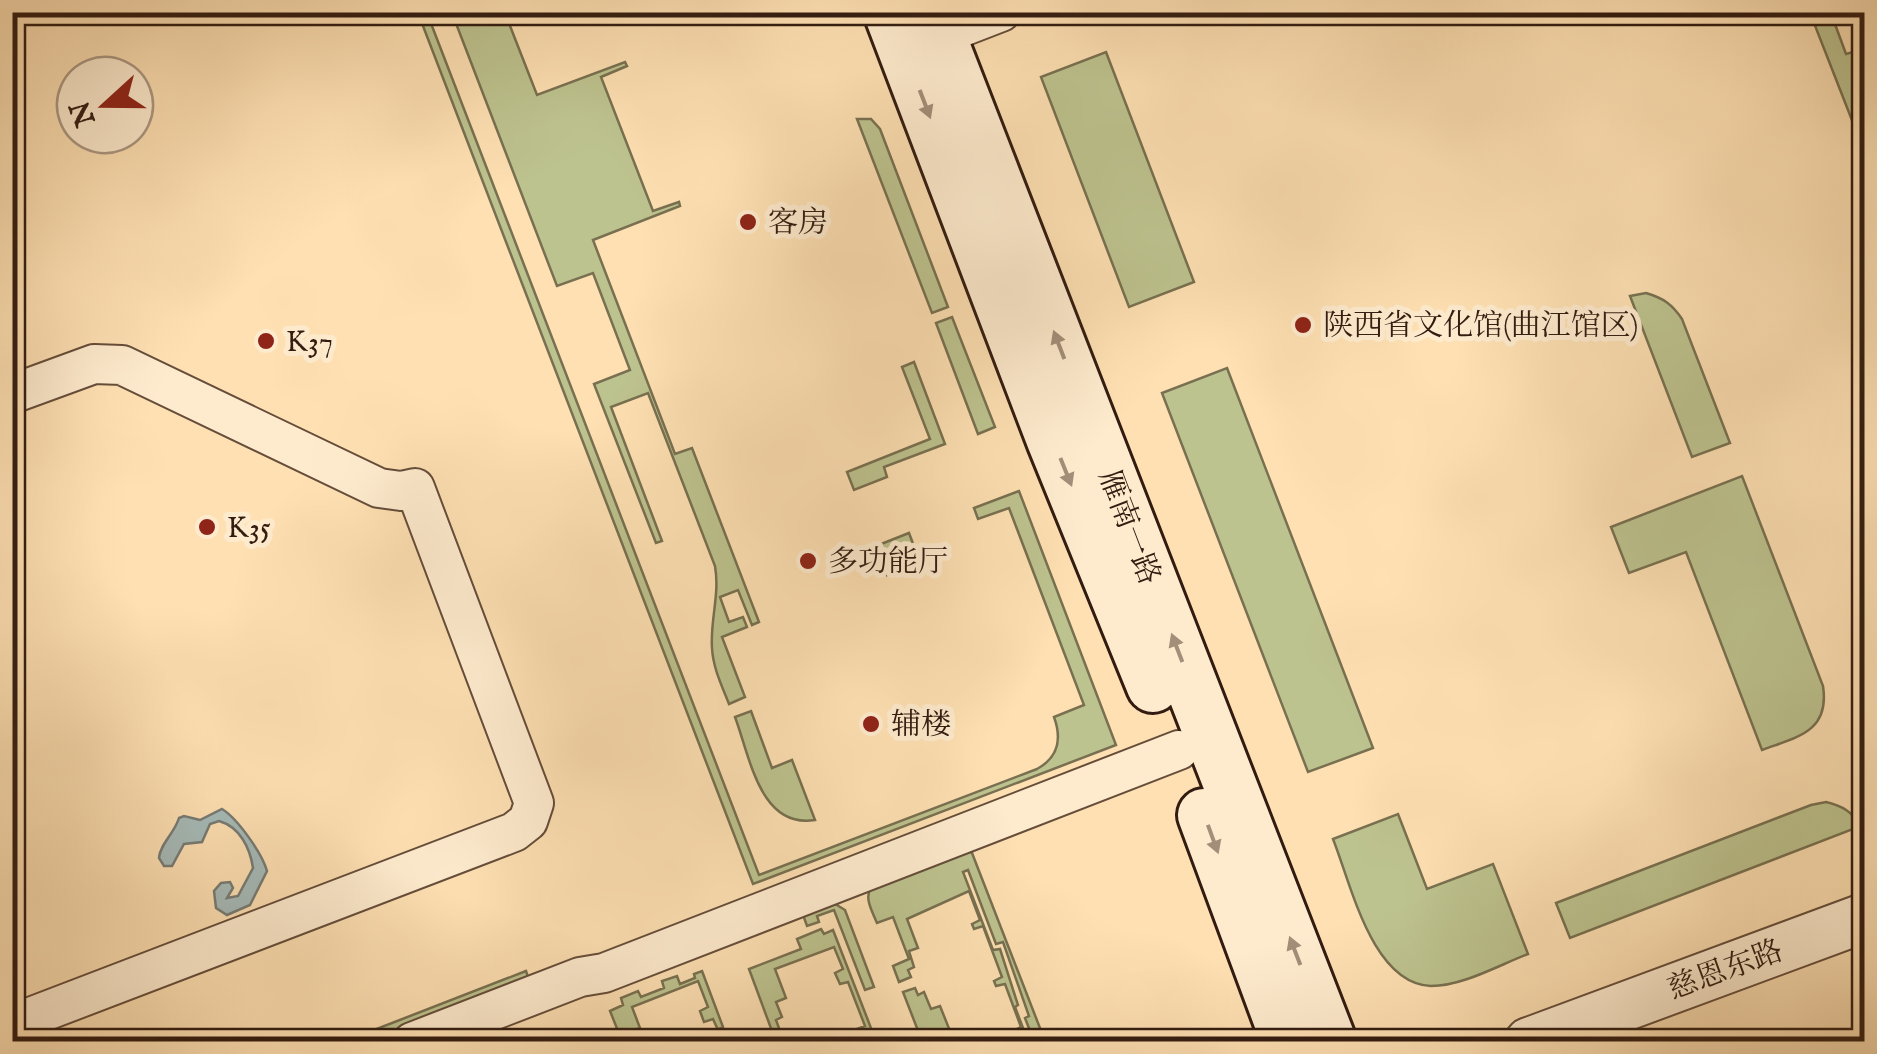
<svg xmlns="http://www.w3.org/2000/svg" width="1877" height="1054" font-family="'IM FELL English','Noto Serif SC',serif">
  <rect width="100%" height="100%" fill="#fee0b3"/>
  <filter id="stains"><feTurbulence type="fractalNoise" baseFrequency=".002" numOctaves="4"/><feColorMatrix values="0 0 0 0 .2 0 0 0 0 .09 0 0 0 0 .02 0 0 0 .5 -.17"/></filter>
  <radialGradient id="worn" r=".72"><stop offset=".6" stop-color="#630" stop-opacity="0"/><stop offset="1" stop-color="#630" stop-opacity=".3"/></radialGradient>
  <g fill="#bdc38f" stroke="#787050" stroke-width="2.5">
    <path d="M418,13H427L759,875L1037,769C1059,757 1062,739 1054,717L1084,705L1009,508L978,519L974,508L1019,491L1116,745L753,884Z"/>
    <path d="M452,13H505L537,95L625,62L627,66L601,77L653,211L679,202L680,206L593,240L675,454L692,448L759,622L752,625L738,590L720,597L729,622L743,617L747,627L722,637L745,697L729,704C722,686 713,668 712,648C710,620 720,595 715,566L648,393L611,407L662,541L656,543L594,384L630,370L593,273L557,286Z"/>
    <polygon points="1832,16 1846,54 1853,52 1864,81 1864,125 1855,128 1814,23"/>
    <polygon points="1106,52 1194,282 1129,307 1041,77"/>
    <polygon points="857,119 871,119 880,129 948,307 932,313"/>
    <path d="M1646,293C1663,298 1672,304 1682,319L1730,443L1692,457L1630,296Z"/>
    <polygon points="952,317 995,427 978,434 936,323"/>
    <polygon points="914,362 945,444 884,467 887,477 854,490 847,472 930,439 902,367"/>
    <polygon points="1227,368 1373,748 1308,772 1162,393"/>
    <path d="M1742,476L1823,686C1830,732 1797,737 1762,750L1686,552L1629,573L1611,527Z"/>
    <polygon points="909,533 920,562 887,575 876,546"/>
    <path d="M751,711L772,768L792,760L815,820C760,829 750,757 735,717Z"/>
    <path d="M1826,802C1843,806 1852,812 1861,826L1570,938L1556,903L1811,805Z"/>
    <path d="M1398,814L1427,889L1493,864L1528,954C1499,965 1463,986 1431,986C1372,984 1351,884 1333,839Z"/>
    <path d="M966,850L972,853L1045,1041H1034L1025,1018L1029,1016L1003,942L996,944L968,870L963,872L993,950L1000,949L1018,1005L1015,1007L1028,1041L1024,1033L1016,1036L1013,1031L1021,1027L1005,984L996,986L994,981L1002,977L983,926L974,929L972,924L980,920L969,891L907,919L918,948L909,951L914,967L908,970L911,977L899,982L893,966L909,959L893,917L877,923C872,911 864,898 871,887Z"/>
    <polygon points="832,902 845,910 874,987 865,990 834,910 817,916 819,922 807,926 802,912"/>
    <polygon points="821,929 824,934 833,930 876,1041 870,1039 862,1041 857,1029 865,1026 848,982 840,984 835,973 843,969 834,947 775,969 786,998 776,1002 782,1017 776,1020 779,1028 772,1031 749,969 801,949 797,939"/>
    <polygon points="526,971 529,980 370,1041 343,1042"/>
    <polygon points="702,971 723,1027 719,1029 723,1041 713,1019 704,1022 700,1011 708,1007 698,981 632,1007 640,1028 632,1031 635,1041 622,1041 610,1011 623,1005 621,998 638,991 641,997 664,988 662,981 677,976 680,984 695,978 694,974"/>
    <polygon points="915,988 918,995 924,992 931,1009 940,1006 954,1041 922,1041 903,992"/>
  </g>
  <path fill="#a5bab8" stroke="#777b75" stroke-width="2.5" d="M222,809C237,818 262,853 267,871L250,905L227,915L216,908L214,891L221,883L230,882L233,888L227,898L238,896L253,868C250,848 240,827 219,821L210,824L202,842L184,844L172,866H164L159,858C160,844 174,834 179,818L184,816L200,820Z"/>
  <g fill="none" stroke-linecap="round" stroke-linejoin="round">
    <defs>
      <g id="minor">
        <polyline points="939,36 1001,12"/>
        <polyline points="12,394 94,364 122,365 379,488 401,491 415,488 534,803 528,821 514,832 12,1024"/>
        <polyline points="412,1042 580,977 604,973 1179,750"/>
      </g>
      <polyline id="tertiary" points="1529,1042 1864,918"/>
      <g id="secondary">
        <polyline points="890,12 1053,440 1153,686"/>
        <polyline points="930,12 1330,1042"/>
        <polyline points="1204,815 1288,1042"/>
      </g>
    </defs>
    <use href="#minor" stroke="#654d3a" stroke-width="42"/>
    <use href="#tertiary" stroke="#654d3a" stroke-width="52"/>
    <use href="#secondary" stroke="#321c11" stroke-width="58"/>
    <use href="#minor" stroke="#feebce" stroke-width="38"/>
    <use href="#tertiary" stroke="#feebce" stroke-width="48"/>
    <use href="#secondary" stroke="#feebce" stroke-width="52"/>
  </g>
  <defs><path id="oneway-solid" d="M-6-.8H1V-3.2L6.5 0L1 3.2V.8H-6Z" transform="scale(2.5)"/></defs>
  <g fill="#a28e79">
    <use href="#oneway-solid" transform="translate(925 104) rotate(69)"/>
    <use href="#oneway-solid" transform="translate(1059 345) rotate(-111)"/>
    <use href="#oneway-solid" transform="translate(1066 472) rotate(68)"/>
    <use href="#oneway-solid" transform="translate(1177 648) rotate(-111)"/>
    <use href="#oneway-solid" transform="translate(1213 839) rotate(70)"/>
    <use href="#oneway-solid" transform="translate(1295 951) rotate(-111)"/>
  </g>
  <g fill="#8f2418" stroke="#feebce" stroke-width="4">
    <circle cx="748" cy="222" r="10"/>
    <circle cx="1303" cy="325" r="10"/>
    <circle cx="266" cy="341" r="10"/>
    <circle cx="207" cy="527" r="10"/>
    <circle cx="808" cy="561" r="10"/>
    <circle cx="871" cy="724" r="10"/>
  </g>
  <g text-anchor="middle" stroke-width="10" stroke-linejoin="round" paint-order="stroke">
    <g font-size="30" fill="#321c11" stroke="#feebce" text-anchor="start">
      <text x="768" y="232">客房</text>
      <text x="1323" y="335">陕西省文化馆(曲江馆区)</text>
      <text x="286" y="351">K37</text>
      <text x="227" y="537">K35</text>
      <text x="828" y="571">多功能厅</text>
      <text x="891" y="734">辅楼</text>
    </g>
    <g font-size="30" fill="#321c11" stroke="#feebce">
      <text transform="translate(1130 527) rotate(69)" y="10">雁南一路</text>
      <text transform="translate(1725 969) rotate(-20)" y="10">慈恩东路</text>
    </g>
  </g>
  <rect width="1877" height="1054" fill="none" stroke="#fee0b3" stroke-width="50"/>
  <rect x="15" y="15" width="1847" height="1024" fill="none" stroke="#321c11" stroke-width="5"/>
  <rect x="25" y="25" width="1827" height="1004" fill="none" stroke="#321c11" stroke-width="2.5"/>
  <g transform="translate(105 105) rotate(249)"><circle r="48" fill="#feebce" stroke="#ac9882" stroke-width="2.5"/>
  <path d="M0-8L18 38L0 25L-18 38Z" fill="#8f2418"/>
  <text y="-15" font-size="28" font-weight="bold" text-anchor="middle" fill="#321c11">N</text>
  </g>
  <rect width="100%" height="100%" filter="url(#stains)"/>
  <rect width="100%" height="100%" fill="url(#worn)"/>
</svg>
